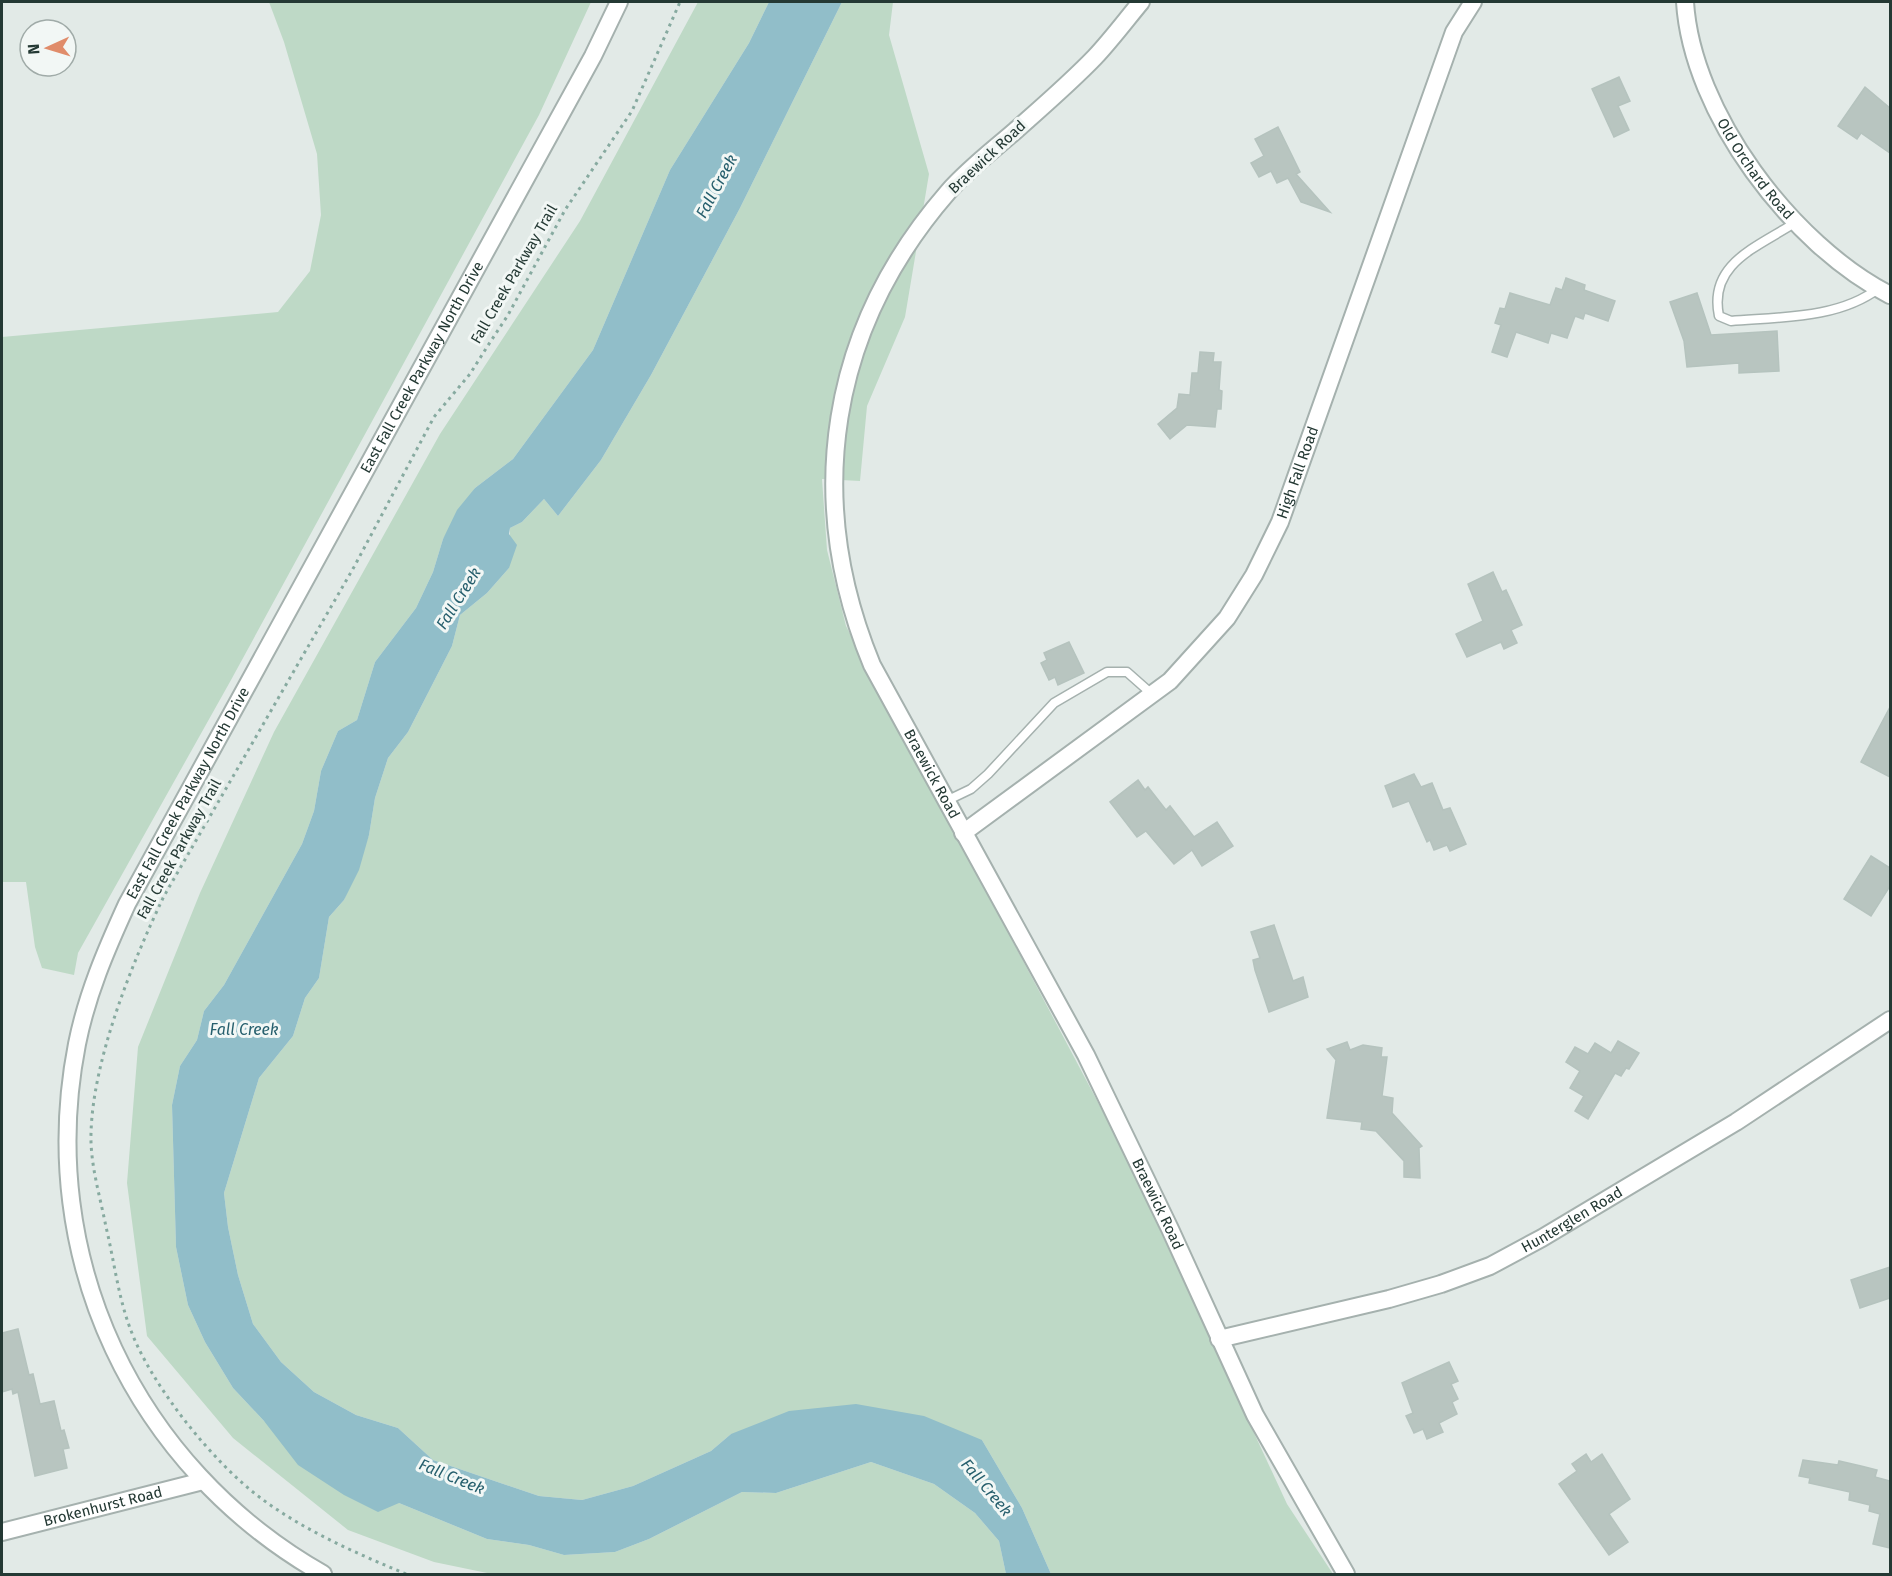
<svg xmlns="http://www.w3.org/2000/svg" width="1892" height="1576" font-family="'Fira Sans',sans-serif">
  <rect width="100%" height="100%" fill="#e2eae7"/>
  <g fill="#bed9c6">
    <polygon points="269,2 591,2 539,115 231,680 78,953 74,975 42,968 35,947 26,882 2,882 2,337 278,312 310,271 321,215 317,154 284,42"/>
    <polygon points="698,2 769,2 749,43 670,170 593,350 513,459 475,488 443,539 433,572 416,608 375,662 357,720 338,731 321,771 314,811 302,844 224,985 204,1011 197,1040 180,1066 172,1105 176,1247 188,1305 205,1342 233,1388 264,1421 399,1503 487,1539 529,1545 564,1555 615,1552 649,1539 742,1492 776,1493 871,1462 934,1484 975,1513 999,1541 1006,1574 492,1574 434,1562 348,1530 233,1438 147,1336 127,1183 138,1047 200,893 274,732 440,434 580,221"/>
    <polygon points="842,2 893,2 889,35 929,174 905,317 867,406 860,481 822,479 827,550 846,626 1120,1144 1287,1504 1333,1574 1051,1574 1022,1508 982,1440 731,1434 711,1451 633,1486 582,1500 539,1496 433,1460 398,1428 356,1415 314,1392 281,1362 253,1324 238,1275 228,1227 224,1193 259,1078 293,1036 305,998 319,978 329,917 344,900 369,835 375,798 388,758 408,732 428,693 452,646 460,615 487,593 509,568 510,528 522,522 544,499 558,516 601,460 651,375 740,208"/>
  </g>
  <polygon fill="#91bec9" points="769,2 842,2 740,208 651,375 601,460 558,516 544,499 522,522 510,528 509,534 517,545 509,568 487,593 460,615 452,646 428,693 408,732 388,758 375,798 369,835 359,870 344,900 329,917 319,978 305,998 293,1036 259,1078 224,1193 228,1227 238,1275 253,1324 281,1362 314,1392 356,1415 398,1428 433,1460 539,1496 582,1500 633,1486 711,1451 731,1434 789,1411 856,1404 924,1416 982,1440 1022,1508 1051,1574 1006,1574 999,1541 975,1513 934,1484 871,1462 776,1493 742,1492 649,1539 615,1552 564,1555 529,1545 487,1539 399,1503 378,1512 344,1495 298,1465 264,1421 233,1388 205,1342 188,1305 176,1247 172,1105 180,1066 197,1040 204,1011 224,985 302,844 314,811 321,771 338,731 357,720 375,662 416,608 433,572 443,539 457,510 475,488 513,459 593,350 670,170 749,43"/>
  <g fill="#b8c5c0" stroke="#b5c3be" stroke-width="1.5">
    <polygon points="1619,77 1630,101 1618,106 1629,130 1614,137 1592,89"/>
    <polygon points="1865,87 1890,108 1890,153 1861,133 1857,139 1838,126"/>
    <polygon points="1278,127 1300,172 1296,174 1330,212 1301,202 1288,178 1277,183 1271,171 1259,177 1251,163 1264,156 1255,139"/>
    <polygon points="1566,278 1585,285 1584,290 1615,301 1608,321 1585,313 1583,319 1575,316 1567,338 1551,333 1548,343 1516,332 1507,357 1492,352 1501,325 1495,323 1500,308 1505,309 1510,293 1550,305 1556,288 1562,290"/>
    <polygon points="1697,293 1711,335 1777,331 1779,371 1739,373 1739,363 1687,367 1684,341 1670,302"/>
    <polygon points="1200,352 1214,353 1213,362 1221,362 1219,390 1222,391 1221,409 1217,409 1215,427 1187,425 1170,439 1158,424 1177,408 1179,394 1190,395 1192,373 1198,373"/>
    <polygon points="1493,572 1502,592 1506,590 1522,625 1511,630 1517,643 1504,649 1501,642 1467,657 1456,634 1483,621 1468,584"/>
    <polygon points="1069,642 1084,673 1058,685 1055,677 1049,680 1041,663 1047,660 1044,653"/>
    <polygon points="1890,707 1890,777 1861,762"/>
    <polygon points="1414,774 1421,787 1432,783 1443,810 1450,808 1466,844 1450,851 1447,845 1434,850 1430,840 1427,842 1409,801 1393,807 1385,786"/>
    <polygon points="1138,780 1145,790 1148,787 1166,810 1170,806 1194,837 1217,822 1233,846 1202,866 1192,850 1174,864 1146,831 1137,837 1110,802"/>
    <polygon points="1871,856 1890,868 1890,886 1871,916 1844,899"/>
    <polygon points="1274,925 1293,981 1303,977 1308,997 1269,1012 1255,970 1253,960 1260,958 1251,932"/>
    <polygon points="1618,1041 1639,1053 1629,1069 1626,1068 1621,1076 1615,1073 1588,1119 1575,1111 1584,1096 1570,1088 1580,1071 1566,1062 1575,1047 1588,1054 1595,1043 1611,1053"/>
    <polygon points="1347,1042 1350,1050 1363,1045 1382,1048 1381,1057 1387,1057 1382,1096 1393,1098 1392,1113 1422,1146 1419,1148 1420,1178 1404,1177 1404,1161 1376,1131 1361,1129 1362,1122 1327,1118 1336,1060 1327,1049"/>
    <polygon points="1890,1267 1890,1298 1860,1308 1851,1280"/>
    <polygon points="18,1329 29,1375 33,1374 40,1404 54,1401 61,1431 64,1430 69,1448 63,1449 67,1468 35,1476 18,1392 13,1394 12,1389 2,1392 2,1333"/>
    <polygon points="1449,1362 1458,1381 1451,1384 1458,1399 1452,1402 1457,1414 1439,1423 1443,1432 1427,1439 1423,1429 1414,1433 1406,1416 1413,1413 1402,1383"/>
    <polygon points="1586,1454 1591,1462 1602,1454 1630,1499 1609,1514 1628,1542 1609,1555 1559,1484 1577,1471 1572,1464"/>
    <polygon points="1803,1460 1838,1465 1839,1461 1861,1466 1877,1470 1875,1477 1890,1481 1890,1548 1873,1544 1880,1514 1869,1511 1870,1505 1849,1500 1850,1492 1809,1483 1810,1478 1799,1476"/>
  </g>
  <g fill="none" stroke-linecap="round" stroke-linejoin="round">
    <defs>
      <g id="service">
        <path d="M1796,222C1758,247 1708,263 1719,316L1731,321C1779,317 1839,319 1879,288"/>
        <polyline points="946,801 971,789 988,774 1054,703 1107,672 1127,672 1153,695"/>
      </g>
      <g id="minor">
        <path id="s1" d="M1141,2C1126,20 1111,40 1095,57C1070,83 1042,107 1015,131C992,151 968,169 948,192C829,329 803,498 872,665L1086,1055L1170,1229L1255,1415L1346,1574"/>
        <path id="s2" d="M1685,2C1692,113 1792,245 1890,295"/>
        <path id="s3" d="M963,833L1170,681L1227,618L1254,575L1280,522L1454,32L1473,2"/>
        <path id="s4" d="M1219,1339L1389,1299L1441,1284L1490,1266L1542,1238L1736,1122L1890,1020"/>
        <path id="s5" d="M2,1532L203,1481"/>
        <path id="s6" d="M323,1574C135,1467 35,1258 77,1044C87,994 106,950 127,904L593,56L619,2"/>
      </g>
    </defs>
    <use href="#service" stroke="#a5b1ae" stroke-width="11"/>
    <use href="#minor" stroke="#a5b1ae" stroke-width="20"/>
    <path stroke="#87aaa0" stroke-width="3" stroke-dasharray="3 4.5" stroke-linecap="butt" d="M406,1574C356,1553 305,1531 262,1499C214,1464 150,1384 130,1328C118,1296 114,1260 106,1227C100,1196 90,1164 91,1133C93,1059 132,963 164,896L354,567L434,417L470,374L487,347L508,315L565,210L632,111L680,2"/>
    <use href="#service" stroke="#fff" stroke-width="8"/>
    <use href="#minor" stroke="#fff" stroke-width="16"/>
  </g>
  <g text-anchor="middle" stroke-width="6" stroke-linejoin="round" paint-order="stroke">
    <g font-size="15" fill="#243934" stroke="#f2f7f5">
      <text transform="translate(987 157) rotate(-43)" y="5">Braewick Road</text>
      <text dy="5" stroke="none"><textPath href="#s2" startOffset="184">Old Orchard Road</textPath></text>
      <text transform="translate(514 274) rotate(-60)" y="5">Fall Creek Parkway Trail</text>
      <text dy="5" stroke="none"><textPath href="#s6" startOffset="1386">East Fall Creek Parkway North Drive</textPath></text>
      <text dy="5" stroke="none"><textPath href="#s3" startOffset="504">High Fall Road</textPath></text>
      <text dy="5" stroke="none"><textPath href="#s1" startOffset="902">Braewick Road</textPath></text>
      <text dy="5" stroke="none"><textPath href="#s6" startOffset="900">East Fall Creek Parkway North Drive</textPath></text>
      <text transform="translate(179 849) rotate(-61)" y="5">Fall Creek Parkway Trail</text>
      <text dy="5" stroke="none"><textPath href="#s1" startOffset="1388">Braewick Road</textPath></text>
      <text dy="5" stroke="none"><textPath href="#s4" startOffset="375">Hunterglen Road</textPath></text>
      <text dy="5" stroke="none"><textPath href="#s5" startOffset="104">Brokenhurst Road</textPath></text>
    </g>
    <g font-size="16" font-style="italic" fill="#265f6d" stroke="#f2f7f5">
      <text transform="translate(716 186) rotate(-62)" y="6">Fall Creek</text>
      <text transform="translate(458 598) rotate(-58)" y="6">Fall Creek</text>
      <text x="244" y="1035">Fall Creek</text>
      <text transform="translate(452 1476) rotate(22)" y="6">Fall Creek</text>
      <text transform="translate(987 1487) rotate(50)" y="6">Fall Creek</text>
    </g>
  </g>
  <rect width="1892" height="1576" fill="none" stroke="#243934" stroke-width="6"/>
  <g transform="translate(48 48) rotate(266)"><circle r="28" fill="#f2f7f5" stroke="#a0aba8" stroke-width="1.5"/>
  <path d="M0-4.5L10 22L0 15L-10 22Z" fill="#e08c6a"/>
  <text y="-9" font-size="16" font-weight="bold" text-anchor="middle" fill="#243934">N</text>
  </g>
</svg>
